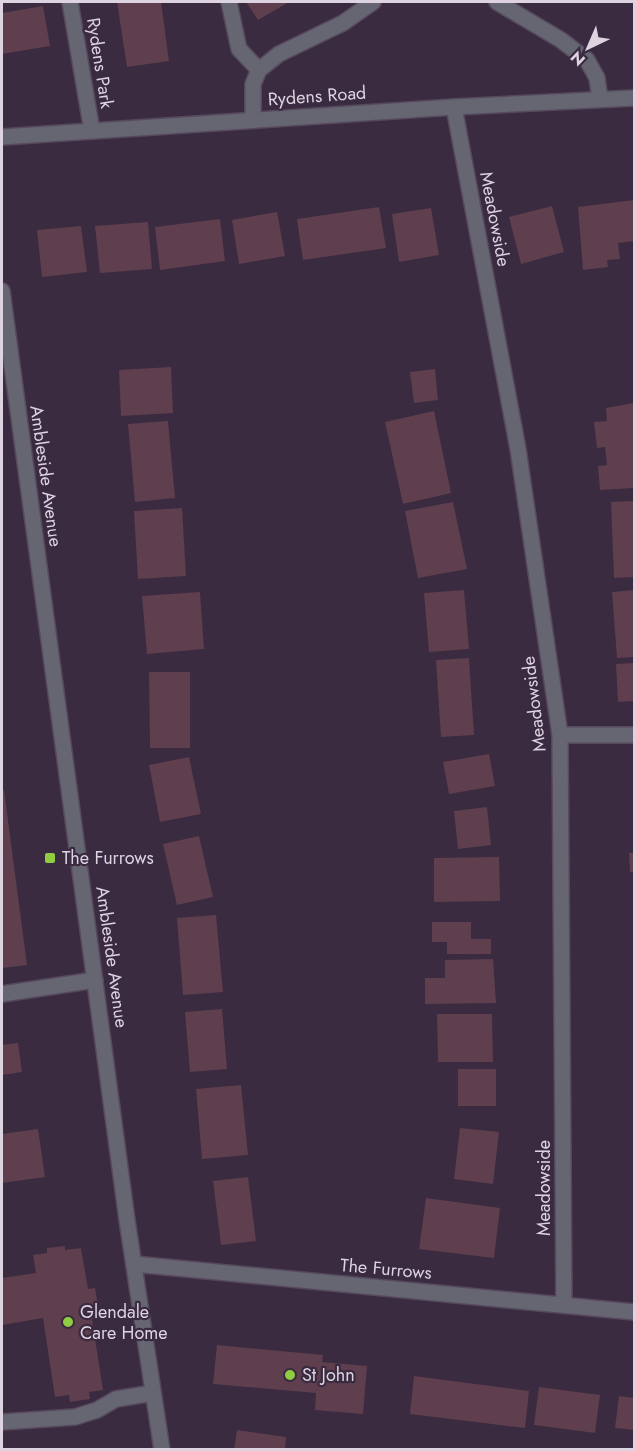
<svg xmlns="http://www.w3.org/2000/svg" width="636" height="1451" font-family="Jost,sans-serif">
  <rect width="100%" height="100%" fill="#3a2b40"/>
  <g fill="#5f3e4d">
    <polygon points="117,2 161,2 169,61 127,67"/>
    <polygon points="246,2 289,2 258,20"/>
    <polygon points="43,6 50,46 2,54 2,13"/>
    <polygon points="634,200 634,241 618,243 620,259 607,260 608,267 583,270 578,207"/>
    <polygon points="552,206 564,252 521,264 509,217"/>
    <polygon points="379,207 386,248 303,260 297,219"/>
    <polygon points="431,208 439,255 399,262 392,214"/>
    <polygon points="277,212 285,256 239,264 232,220"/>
    <polygon points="220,219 225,261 160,270 155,227"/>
    <polygon points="148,222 152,269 100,273 95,226"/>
    <polygon points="81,226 87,272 42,277 37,230"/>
    <polygon points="171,367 173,413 121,416 119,370"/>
    <polygon points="435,369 438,400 414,403 410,372"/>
    <polygon points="634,403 634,488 600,490 598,466 607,465 605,447 597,448 594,422 607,421 606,408"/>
    <polygon points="434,411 451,493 403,504 385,422"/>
    <polygon points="168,421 175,498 135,502 128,424"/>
    <polygon points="634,501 634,577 614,578 611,502"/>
    <polygon points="453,502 467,569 418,578 405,511"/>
    <polygon points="182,508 186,576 138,579 134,511"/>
    <polygon points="464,590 469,649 429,652 424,593"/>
    <polygon points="634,590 634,657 617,658 612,592"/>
    <polygon points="200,592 204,649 147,654 142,596"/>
    <polygon points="469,658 474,735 441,737 436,660"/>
    <polygon points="634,663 634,701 618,702 616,664"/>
    <polygon points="149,672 190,672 190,748 150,748"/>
    <polygon points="489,754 495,786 449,794 443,762"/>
    <polygon points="189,757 201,814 160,822 149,765"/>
    <polygon points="2,790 4,790 27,965 2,968"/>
    <polygon points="487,807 491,845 458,849 454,811"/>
    <polygon points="199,836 213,897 177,905 163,844"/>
    <polygon points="629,853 634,853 634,872 630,872"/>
    <polygon points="499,857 500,901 434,902 434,858"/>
    <polygon points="216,915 223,992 183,995 177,918"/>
    <polygon points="432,922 471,922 471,939 491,939 491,954 447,954 447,942 432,942"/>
    <polygon points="493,959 496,1003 425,1004 425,978 445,978 445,960"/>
    <polygon points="222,1009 227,1069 190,1072 185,1012"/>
    <polygon points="437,1014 492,1014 493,1062 438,1062"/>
    <polygon points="18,1043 22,1072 2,1075 2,1045"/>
    <rect x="458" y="1069" width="38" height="37"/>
    <polygon points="241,1085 248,1155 202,1159 196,1089"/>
    <polygon points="460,1128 499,1132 493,1184 454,1179"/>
    <polygon points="38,1129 45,1177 2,1183 2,1134"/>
    <polygon points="248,1177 256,1241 221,1245 213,1181"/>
    <polygon points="426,1198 500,1208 494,1258 419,1249"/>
    <polygon points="65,1246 65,1250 81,1248 88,1289 95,1288 100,1318 92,1319 103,1390 89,1392 90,1399 70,1402 69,1395 55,1397 43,1318 2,1325 2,1278 36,1273 33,1255 47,1253 47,1248"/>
    <polygon points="217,1345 323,1355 322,1362 367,1366 363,1414 315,1410 316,1393 213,1384"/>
    <polygon points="414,1376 529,1391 525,1428 410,1414"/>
    <polygon points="539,1387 600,1395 595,1433 534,1425"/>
    <polygon points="619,1396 634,1398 634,1430 615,1428"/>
    <polygon points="237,1430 286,1437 285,1450 234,1450"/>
  </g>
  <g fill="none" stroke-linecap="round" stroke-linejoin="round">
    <defs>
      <g id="minor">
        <polyline points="70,2 92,131"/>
        <polyline points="229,2 239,49 259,70"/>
        <polyline points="497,2 561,40 587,60 597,78 600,99"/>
        <polyline points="454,107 518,449 560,735 564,1305"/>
        <polyline points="253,120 253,84 259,70 279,54 343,23 373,2"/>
        <polyline points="2,137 454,107 634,98"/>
        <polyline points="2,291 127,1220 162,1450"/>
        <polyline points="560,735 634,735"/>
        <polyline points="2,994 95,980"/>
        <polyline points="134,1264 634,1312"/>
        <polyline points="2,1422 75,1417 97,1410 116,1399 153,1393"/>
      </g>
    </defs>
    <use href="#minor" stroke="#57495d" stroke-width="18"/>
    <use href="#minor" stroke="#656672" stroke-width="15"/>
  </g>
  <g fill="#90cd40" stroke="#3a2b40" stroke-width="2">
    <rect x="44" y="852" width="12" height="12" rx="3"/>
    <circle cx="68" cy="1322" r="6"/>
    <circle cx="290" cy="1375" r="6"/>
  </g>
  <g text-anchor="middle" stroke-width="4.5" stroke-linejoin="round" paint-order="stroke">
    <g font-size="18" fill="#ddd3e1" stroke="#3a2b40">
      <text transform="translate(100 63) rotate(81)" y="6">Rydens Park</text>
      <text transform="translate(317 96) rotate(-4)" y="6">Rydens Road</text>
      <text transform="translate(495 219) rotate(79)" y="6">Meadowside</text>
      <text transform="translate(46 476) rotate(82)" y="6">Ambleside Avenue</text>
      <text transform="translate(534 704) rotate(-97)" y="6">Meadowside</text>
      <text transform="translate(112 957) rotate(82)" y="6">Ambleside Avenue</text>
      <text transform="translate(544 1188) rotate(-90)" y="6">Meadowside</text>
      <text transform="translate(386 1269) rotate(5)" y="6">The Furrows</text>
    </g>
    <g font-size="18" fill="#ddd3e1" stroke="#3a2b40" text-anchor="start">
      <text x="62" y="864">The Furrows</text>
      <text x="80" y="1318">Glendale<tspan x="80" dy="21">Care Home</tspan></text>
      <text x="302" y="1381">St John</text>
    </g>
  </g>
  <rect width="636" height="1451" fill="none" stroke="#ddd3e1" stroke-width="6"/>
  <g transform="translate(588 48) rotate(224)" stroke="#3a2b40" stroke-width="4.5" paint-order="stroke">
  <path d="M0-4.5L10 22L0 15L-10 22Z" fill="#ddd3e1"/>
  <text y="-9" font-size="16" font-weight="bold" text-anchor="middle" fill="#ddd3e1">N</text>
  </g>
</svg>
